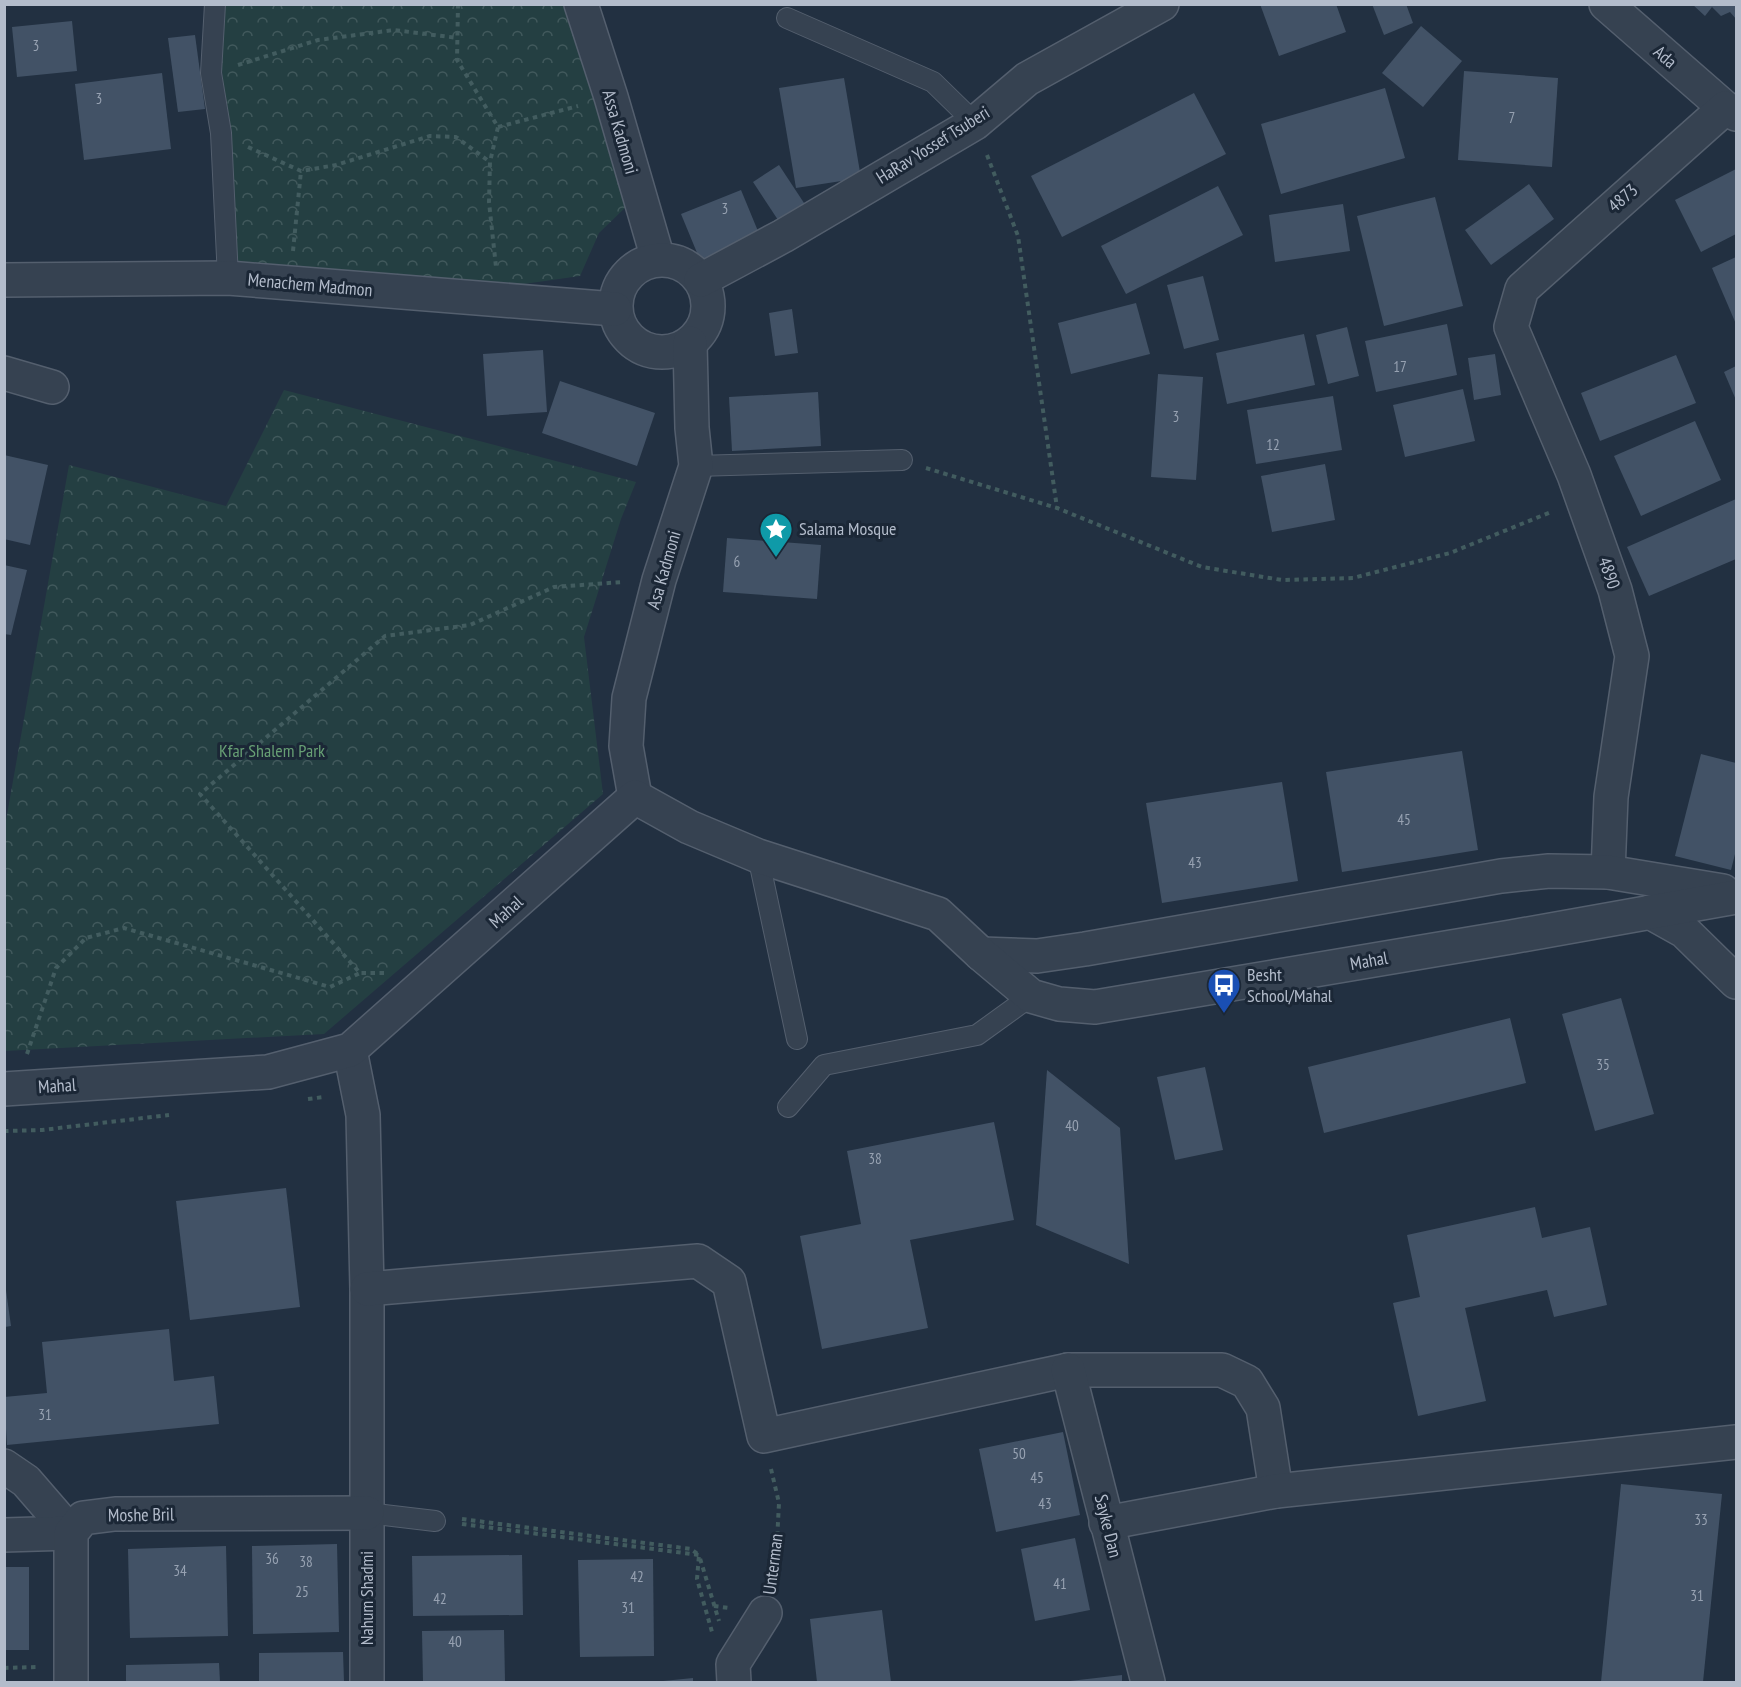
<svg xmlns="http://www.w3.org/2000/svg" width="1741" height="1687" font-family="'PT Sans Narrow',sans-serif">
  <defs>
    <pattern id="park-crowns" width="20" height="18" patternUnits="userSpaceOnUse" patternTransform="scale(1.5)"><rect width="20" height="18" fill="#243f42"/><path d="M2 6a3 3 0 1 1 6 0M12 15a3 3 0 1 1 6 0" fill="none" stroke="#41595c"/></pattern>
  </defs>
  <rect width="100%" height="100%" fill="#223041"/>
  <g fill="url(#park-crowns)">
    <polygon points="224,5 564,5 629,204 599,233 580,276 489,289 236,268 220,41"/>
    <polygon points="284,390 636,482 621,519 584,637 603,794 324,1034 5,1051 5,826 69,465 226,506"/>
  </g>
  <g fill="#425266">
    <polygon points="1260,4 1336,4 1346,32 1279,56"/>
    <polygon points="1372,4 1406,4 1413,23 1384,35"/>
    <polygon points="1692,4 1736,4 1736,19 1730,12 1721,16 1712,7 1705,16"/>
    <polygon points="72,21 77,71 17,77 12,27"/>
    <polygon points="1421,26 1462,61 1423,107 1382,73"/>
    <polygon points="195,35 205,109 178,112 168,38"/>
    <polygon points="1464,71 1558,78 1552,167 1458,160"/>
    <polygon points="162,73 171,149 84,160 75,84"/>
    <polygon points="844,78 861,178 796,188 779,88"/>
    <polygon points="1385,88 1405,158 1281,194 1261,124"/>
    <polygon points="1194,93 1226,154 1062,237 1031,176"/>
    <polygon points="779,165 806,206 780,223 753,182"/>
    <polygon points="1736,169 1736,234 1701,252 1675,200"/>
    <polygon points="1529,184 1554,219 1491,265 1465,230"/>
    <polygon points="1218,186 1243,235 1126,294 1101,246"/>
    <polygon points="741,190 760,236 700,260 681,214"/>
    <polygon points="1435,197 1463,306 1384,326 1357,216"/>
    <polygon points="1343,204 1350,251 1275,262 1269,215"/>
    <polygon points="1736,257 1736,324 1712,268"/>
    <polygon points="1203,276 1219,340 1184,349 1167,285"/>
    <polygon points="1136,303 1150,354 1071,374 1058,323"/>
    <polygon points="792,309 798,353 775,356 769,313"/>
    <polygon points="1447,324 1457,375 1376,392 1365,341"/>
    <polygon points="1347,327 1359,376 1328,384 1316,335"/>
    <polygon points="1304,334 1315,385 1227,404 1216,353"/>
    <polygon points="543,350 547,412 487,416 483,354"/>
    <polygon points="1495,354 1501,395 1474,400 1468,358"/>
    <polygon points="1676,355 1696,403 1600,441 1581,393"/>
    <polygon points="1736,366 1736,400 1724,372"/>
    <polygon points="1158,374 1203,377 1196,480 1151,477"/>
    <polygon points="560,381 655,413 637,466 542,433"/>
    <polygon points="1463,389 1475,441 1405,457 1393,405"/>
    <polygon points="818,392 821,446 732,451 729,397"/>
    <polygon points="1333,396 1342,450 1256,464 1247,410"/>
    <polygon points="1695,421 1721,480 1641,516 1614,456"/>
    <polygon points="4,455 48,465 30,545 4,539"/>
    <polygon points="1325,464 1335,520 1272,532 1261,476"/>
    <polygon points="1736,499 1736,559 1649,596 1627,547"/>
    <polygon points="727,538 821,545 817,599 723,592"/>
    <polygon points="4,565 27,570 11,635 4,634"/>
    <polygon points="1462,751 1478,850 1342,872 1326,772"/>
    <polygon points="1701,754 1736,763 1736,850 1731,870 1675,856"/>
    <polygon points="1282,782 1298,881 1162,903 1146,803"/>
    <polygon points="1621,998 1654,1114 1595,1131 1562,1014"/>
    <polygon points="1510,1018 1526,1083 1324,1133 1308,1067"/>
    <polygon points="1205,1067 1223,1150 1175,1160 1157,1077"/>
    <polygon points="1047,1070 1120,1128 1129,1264 1036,1225"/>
    <polygon points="994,1122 1014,1220 910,1240 928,1328 822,1349 800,1236 861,1224 847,1151"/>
    <polygon points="286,1188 300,1307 190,1320 176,1201"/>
    <polygon points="1535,1207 1542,1238 1590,1227 1607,1305 1554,1317 1547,1290 1465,1308 1486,1401 1418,1416 1393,1303 1420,1297 1407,1235"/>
    <polygon points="5,1283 11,1326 5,1327"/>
    <polygon points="169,1329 174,1381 214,1376 219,1424 7,1445 4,1397 47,1393 42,1342"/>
    <polygon points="1063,1432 1080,1515 996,1532 979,1449"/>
    <polygon points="1621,1484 1722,1494 1703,1682 1601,1682"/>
    <polygon points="1075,1538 1090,1610 1035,1621 1021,1549"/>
    <polygon points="337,1544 339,1632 253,1634 252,1546"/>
    <polygon points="226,1546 228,1636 130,1638 128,1549"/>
    <polygon points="522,1555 523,1615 413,1616 412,1556"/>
    <polygon points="653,1559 654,1656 580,1657 578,1560"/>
    <rect x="5" y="1567" width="24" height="83"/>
    <polygon points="882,1610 891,1682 817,1682 810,1619"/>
    <polygon points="504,1630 505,1682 423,1682 422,1631"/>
    <polygon points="343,1652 344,1682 259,1682 259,1653"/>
    <polygon points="219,1663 220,1682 126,1682 126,1665"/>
    <polygon points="1122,1675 1122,1682 1071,1682 1070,1681"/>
    <polygon points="693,1678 693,1682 663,1682 663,1681"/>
  </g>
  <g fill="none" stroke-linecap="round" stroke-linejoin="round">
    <defs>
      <g id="lane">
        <polyline points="215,4 211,73 221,133 228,278"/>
        <polyline points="787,18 933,82 975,123"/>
        <polyline points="696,466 902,460"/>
        <polyline points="758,856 797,1039"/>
        <polyline points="788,1107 824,1065 977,1035 1031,996"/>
        <polyline points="367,1513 435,1521"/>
      </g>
      <g id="street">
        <polyline points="581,4 611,97 658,259"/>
        <polyline points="1606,4 1725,108 1736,114"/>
        <circle cx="662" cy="306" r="46"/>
        <polyline points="4,280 228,278 615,309"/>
        <polyline points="701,280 783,236 975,123 1027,79 1162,4"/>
        <polyline points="4,373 52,387"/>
        <polyline points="635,797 626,746 629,698 659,580 696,466 692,428 690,343"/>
        <polyline points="1608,872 1611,797 1632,656 1615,590 1574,475 1511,327 1522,289 1725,108"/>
        <polyline points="1650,912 1684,931 1736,982"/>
        <polyline points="981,954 1037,956 1085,949 1501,876 1549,871 1608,872 1723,891"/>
        <polyline points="350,1050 363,1115 367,1289 367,1682"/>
        <polyline points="4,1089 268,1072 350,1050 635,797 689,827 758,856 938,914 981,954 1031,996 1059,1004 1095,1007 1511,937 1736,897"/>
        <polyline points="367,1289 698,1261 729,1282 764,1436 1068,1370 1222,1370 1247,1382 1263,1408 1276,1491"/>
        <polyline points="1068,1370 1148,1682"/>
        <polyline points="4,1466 26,1481 71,1533"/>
        <polyline points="1106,1523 1276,1491 1736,1442"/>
        <polyline points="4,1535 71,1533"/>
        <polyline points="71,1682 71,1533 83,1518 115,1514 367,1513"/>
        <polyline points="734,1682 733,1664 765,1613"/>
      </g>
    </defs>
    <use href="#lane" stroke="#545f6e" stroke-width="22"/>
    <use href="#street" stroke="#545f6e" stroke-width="36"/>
    <g stroke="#425c5f" stroke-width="4" stroke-dasharray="4.5 4.5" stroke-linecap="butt">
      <polyline points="458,4 457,60 498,127 490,162 489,202 496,267"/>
      <polyline points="238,65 318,40 394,30 458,38"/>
      <polyline points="498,127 578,106"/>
      <polyline points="248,147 301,171 336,165 430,136 456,137 490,162"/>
      <polyline points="987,155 1018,236 1057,508"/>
      <polyline points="293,251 301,171"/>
      <polyline points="926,468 1057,508 1202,567 1282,580 1353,578 1450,553 1551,512"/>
      <polyline points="384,973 360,973 200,794 385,636 470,625 554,587 623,582"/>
      <polyline points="27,1054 56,968 86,938 124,928 330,987 360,973"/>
      <polyline points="308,1099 324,1097"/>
      <polyline points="4,1131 42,1130 169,1115"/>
      <polyline points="771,1469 779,1503 776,1560 772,1580"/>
      <polyline points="462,1519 691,1549 699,1555 697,1579 712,1632"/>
      <polyline points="462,1524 699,1555 719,1621"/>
      <polyline points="714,1606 729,1608"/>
      <polyline points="4,1668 37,1667"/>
    </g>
    <use href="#lane" stroke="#364251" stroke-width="20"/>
    <use href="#street" stroke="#364251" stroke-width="33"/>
  </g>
  <defs>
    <symbol id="sight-pin" viewBox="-11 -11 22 30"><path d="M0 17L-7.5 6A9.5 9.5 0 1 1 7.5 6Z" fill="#0f9aa8" stroke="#1b2736"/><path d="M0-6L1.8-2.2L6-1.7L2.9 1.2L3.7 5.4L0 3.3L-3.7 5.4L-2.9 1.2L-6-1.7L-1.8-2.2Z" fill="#fff"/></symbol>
    <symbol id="bus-pin" viewBox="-11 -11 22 30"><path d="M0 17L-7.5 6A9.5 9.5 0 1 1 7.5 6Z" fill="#1a4fb4" stroke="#1b2736"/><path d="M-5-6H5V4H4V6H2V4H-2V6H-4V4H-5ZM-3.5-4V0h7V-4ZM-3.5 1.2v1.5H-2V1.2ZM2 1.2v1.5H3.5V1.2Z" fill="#fff"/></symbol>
  </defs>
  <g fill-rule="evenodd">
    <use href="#sight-pin" x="757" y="510" width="38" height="52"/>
    <use href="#bus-pin" x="1205" y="966" width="38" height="52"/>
  </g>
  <g text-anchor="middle" stroke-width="6" stroke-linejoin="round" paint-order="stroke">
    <g font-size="15" fill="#97a2b2">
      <text x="36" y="51">3</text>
      <text x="99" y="104">3</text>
      <text x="1512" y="123">7</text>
      <text x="725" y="214">3</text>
      <text x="1400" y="372">17</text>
      <text x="1176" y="422">3</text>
      <text x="1273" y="450">12</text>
      <text x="737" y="567">6</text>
      <text x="1404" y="825">45</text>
      <text x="1195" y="868">43</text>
      <text x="1603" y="1070">35</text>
      <text x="1072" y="1131">40</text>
      <text x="875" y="1164">38</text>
      <text x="45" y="1420">31</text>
      <text x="1019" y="1459">50</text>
      <text x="1037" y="1483">45</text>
      <text x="1045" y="1509">43</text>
      <text x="1701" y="1525">33</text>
      <text x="272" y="1564">36</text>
      <text x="306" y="1567">38</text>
      <text x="180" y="1576">34</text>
      <text x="637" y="1582">42</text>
      <text x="1060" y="1589">41</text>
      <text x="302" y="1597">25</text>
      <text x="1697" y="1601">31</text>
      <text x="440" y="1604">42</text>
      <text x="628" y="1613">31</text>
      <text x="455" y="1647">40</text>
    </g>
    <g font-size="18" fill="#b3bccb" stroke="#1b2736">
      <text transform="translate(1665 57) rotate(41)" y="6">Ada</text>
      <text transform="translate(620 132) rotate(74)" y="6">Assa Kadmoni</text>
      <text transform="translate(933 145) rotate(-32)" y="6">HaRav Yossef Tsuberi</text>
      <text transform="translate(1623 198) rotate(-41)" y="6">4873</text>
      <text transform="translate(310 285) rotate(5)" y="6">Menachem Madmon</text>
      <text transform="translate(664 570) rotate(-74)" y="6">Asa Kadmoni</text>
      <text transform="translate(1609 573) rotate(71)" y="6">4890</text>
      <text transform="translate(506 912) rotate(-42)" y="6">Mahal</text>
      <text transform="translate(1369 961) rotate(-10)" y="6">Mahal</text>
      <text transform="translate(57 1086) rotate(-4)" y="6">Mahal</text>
      <text transform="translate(141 1515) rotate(-1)" y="6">Moshe Bril</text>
      <text transform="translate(1108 1526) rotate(76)" y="6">Sayke Dan</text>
      <text transform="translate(773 1564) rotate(-83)" y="6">Unterman</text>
      <text transform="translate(367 1598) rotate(-90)" y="6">Nahum Shadmi</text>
    </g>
    <g font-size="18" fill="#b3bccb" stroke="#1b2736" text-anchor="start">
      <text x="799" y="535">Salama Mosque</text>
      <text x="1247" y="981">Besht<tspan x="1247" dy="21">School/Mahal</tspan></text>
    </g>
    <g font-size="18" fill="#679f74" stroke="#1b2736">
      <text x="272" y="757">Kfar Shalem Park</text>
    </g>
  </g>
  <rect width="1741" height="1687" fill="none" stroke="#b3bccb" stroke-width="12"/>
</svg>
